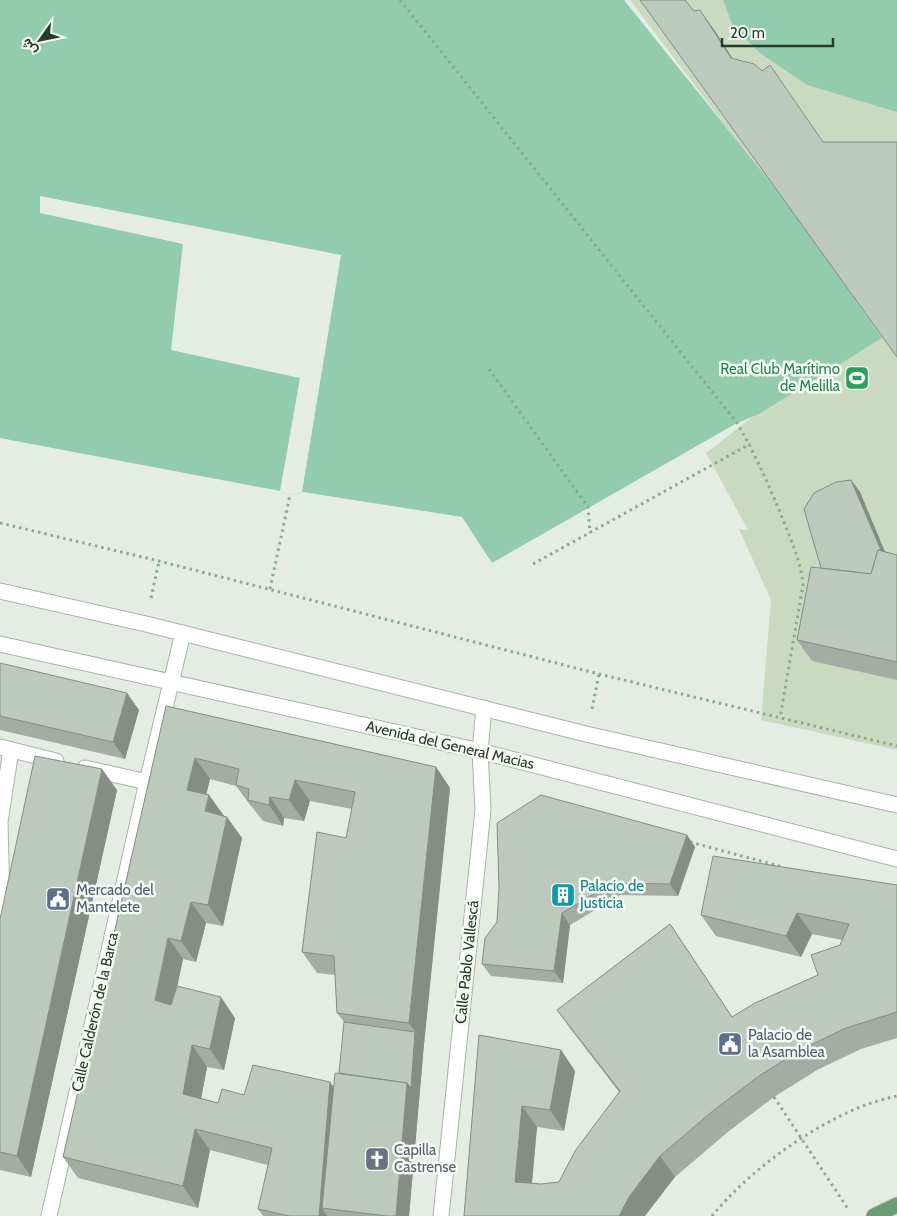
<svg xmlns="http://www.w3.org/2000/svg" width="897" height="1216" font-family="Cabin,Vazirmatn,sans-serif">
  <rect width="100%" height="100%" fill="#e5ece4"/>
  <polygon fill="#cadac0" points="630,0 723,0 733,27 761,54 807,85 897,111 897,750 761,720 771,600 739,529 748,530 706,453 751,418 881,338 749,157"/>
  <g fill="#92cbae">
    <polygon points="0,0 624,0 794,212 882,338 757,415 737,423 492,563 462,517 303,492 290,495 280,491 0,438"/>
    <polygon points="723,0 897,0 897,112 807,85 761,54 733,27"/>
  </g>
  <polygon fill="#e5ece4" points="40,196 341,255 302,492 290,495 280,491 300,378 171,350 183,244 40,213"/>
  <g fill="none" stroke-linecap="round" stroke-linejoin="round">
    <defs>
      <g id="minor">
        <polyline points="0,591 146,624 586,734 897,805"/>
        <polyline points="0,644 480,751 897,859"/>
        <polyline points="0,747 56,761"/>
        <polyline points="85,768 147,782"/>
        <polyline points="0,915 2,905 0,822 11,750"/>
        <polyline points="49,1216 147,782 183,633"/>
        <polyline points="441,1216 483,810 480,751 484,708"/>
      </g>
      <polyline id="major" points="874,1216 897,1205"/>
    </defs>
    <use href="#minor" stroke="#a8b4a8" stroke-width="17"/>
    <use href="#major" stroke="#c2c8c3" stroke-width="17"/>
    <g stroke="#88ac89" stroke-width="3" stroke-dasharray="2.5 4" stroke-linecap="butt">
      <path d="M400,0L737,423C756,455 770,488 784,522C792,543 801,562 803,585L780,718"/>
      <polyline points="489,369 588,507 590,533"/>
      <polyline points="0,523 159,561 599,674 897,746"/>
      <polyline points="533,564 750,444"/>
      <polyline points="270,589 290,495"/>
      <polyline points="151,598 159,561"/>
      <polyline points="592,709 599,674"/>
      <polyline points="690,842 783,867"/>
      <polyline points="774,1097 848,1209"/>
      <path d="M712,1216C748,1172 807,1129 860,1107C872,1102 885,1099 897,1096"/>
    </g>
    <use href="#minor" stroke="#fff" stroke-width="15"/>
    <use href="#major" stroke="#6e9c72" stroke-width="15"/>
  </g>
  <g fill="#a3ada3" fill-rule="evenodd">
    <polygon points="851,480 860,492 884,551 897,555 897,680 812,661 797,640 821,568"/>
    <polygon points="0,663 139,710 125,759 0,730"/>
    <path d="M166,706L436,767L450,788L424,1044L409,1216H263L258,1209L268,1165L210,1150L198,1208L78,1178L63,1157ZM210,779L236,786L251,806L252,807L263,821L283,826L284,818L304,821L310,801L352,809L346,838L302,952L317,973L335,975L337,1013L344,1022L339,1073L333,1086L244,1095L218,1103L201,1098L207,1067L224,1070L235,1018L177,986L183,959L196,962L206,923L223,926L242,838L224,816L209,795H206Z"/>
    <polygon points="117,790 31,1177 0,1170 0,919"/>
    <polygon points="687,835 695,847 678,896 620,895 570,925 563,983 491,976 482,964 485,938"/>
    <polygon points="897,885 897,1038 861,1049 817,1070 774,1097 729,1131 675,1177 464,1216 479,1035 561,1050 575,1071 564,1131 537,1127 532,1183 541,1184 559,1182 619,1092 572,1031 557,1010 670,924 732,1017 818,975 840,945 842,940 812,934 801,957 716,936 701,915"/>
  </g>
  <g fill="#858d84">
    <polygon points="700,10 715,31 746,79 731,58"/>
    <polygon points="851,480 860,492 893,571 886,595"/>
    <polygon points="127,693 139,710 125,759 113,742"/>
    <polygon points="195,758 210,779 202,811 187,790"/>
    <polygon points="436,767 450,788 424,1044 409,1023"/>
    <polygon points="102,769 117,790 31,1177 17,1156"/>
    <polygon points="295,780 310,801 304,821 289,800"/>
    <polygon points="209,795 224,816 205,811"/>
    <polygon points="270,797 284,818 283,826 269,805"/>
    <polygon points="227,817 242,838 223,926 208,905"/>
    <polygon points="687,835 695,847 678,896 670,884"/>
    <polygon points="191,902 206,923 196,962 181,941"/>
    <polygon points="562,913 570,925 563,983 554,971"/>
    <polygon points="797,913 812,934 801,957 786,936"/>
    <polygon points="168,938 183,959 170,1021 155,1000"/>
    <polygon points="221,997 235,1018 224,1070 210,1049"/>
    <polygon points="415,1032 424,1044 409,1216 396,1216 407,1083"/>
    <polygon points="192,1045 207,1067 198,1115 183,1094"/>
    <polygon points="561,1050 575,1071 564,1131 550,1110"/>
    <polygon points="330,1082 345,1103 322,1208 327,1216 319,1216"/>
    <polygon points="522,1106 537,1127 530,1203 515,1182"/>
    <polygon points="195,1129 210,1150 198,1208 183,1186"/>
    <polygon points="660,1156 675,1177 645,1216 619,1216 629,1197"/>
  </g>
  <g fill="#bec9bd" stroke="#858d84">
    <polygon points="640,0 685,0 694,11 700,10 731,58 754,64 762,71 770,65 823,142 897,142 897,357"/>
    <polygon points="851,480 881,550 878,550 871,574 821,568 804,509 814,493 836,482"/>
    <polygon points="878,550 897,555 897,662 797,640 811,567 871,574"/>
    <polygon points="0,663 127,693 113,742 0,716"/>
    <polygon points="166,706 436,767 409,1023 337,1013 334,956 302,952 317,832 346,838 355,792 295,780 289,800 270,797 269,805 248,800 249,789 236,785 239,769 195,758 187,790 209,795 205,811 227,817 208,905 191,902 181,941 168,938 155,1000 171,1005 177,986 221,997 210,1049 192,1045 183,1094 218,1103 222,1089 244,1095 253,1065 330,1082 319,1216 290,1216 258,1209 272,1148 195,1129 183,1186 63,1157"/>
    <polygon points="35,756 102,769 17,1156 0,1152 0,919"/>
    <polygon points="541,795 687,835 670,884 612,883 562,913 554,971 482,964 485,938 497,922 499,888 497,823"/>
    <polygon points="713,856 897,885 897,1012 846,1028 802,1049 759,1076 714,1110 660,1156 629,1197 619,1216 464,1216 479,1035 561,1050 550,1110 522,1106 515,1182 541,1184 559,1182 575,1151 620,1091 557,1010 670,924 732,1017 755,1003 818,975 811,955 840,945 849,924 797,913 786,936 701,915"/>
    <polygon points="344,1022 415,1032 411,1088 407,1083 339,1073"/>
    <polygon points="335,1073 407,1083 396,1216 387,1216 322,1208"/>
  </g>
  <defs>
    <symbol id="stadium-square" viewBox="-11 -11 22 22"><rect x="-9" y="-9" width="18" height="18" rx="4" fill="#2e9e5b" stroke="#f5f9f4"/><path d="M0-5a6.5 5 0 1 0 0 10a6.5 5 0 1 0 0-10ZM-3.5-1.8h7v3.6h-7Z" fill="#fff"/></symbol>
    <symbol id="building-square" viewBox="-11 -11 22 22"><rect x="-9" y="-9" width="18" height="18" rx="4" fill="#0f9aa8" stroke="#f5f9f4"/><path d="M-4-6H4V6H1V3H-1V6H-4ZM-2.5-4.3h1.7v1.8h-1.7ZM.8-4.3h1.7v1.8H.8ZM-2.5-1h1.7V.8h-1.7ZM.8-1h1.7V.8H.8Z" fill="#fff"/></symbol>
    <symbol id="civic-square" viewBox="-11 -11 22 22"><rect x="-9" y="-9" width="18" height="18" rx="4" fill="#5c6f8a" stroke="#f5f9f4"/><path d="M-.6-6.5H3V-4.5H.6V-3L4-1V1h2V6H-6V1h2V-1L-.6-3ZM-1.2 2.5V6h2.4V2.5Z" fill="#fff"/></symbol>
    <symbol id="church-square" viewBox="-11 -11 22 22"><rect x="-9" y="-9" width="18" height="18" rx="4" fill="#6b7280" stroke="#f5f9f4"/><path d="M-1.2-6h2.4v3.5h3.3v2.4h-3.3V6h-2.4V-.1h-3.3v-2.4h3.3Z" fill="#fff"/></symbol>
  </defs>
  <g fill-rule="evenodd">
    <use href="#stadium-square" x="843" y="364" width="28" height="28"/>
    <use href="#building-square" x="549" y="881" width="28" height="28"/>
    <use href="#civic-square" x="44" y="885" width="28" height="28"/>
    <use href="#civic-square" x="716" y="1030" width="28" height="28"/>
    <use href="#church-square" x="363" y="1145" width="28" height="28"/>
  </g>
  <g text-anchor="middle" stroke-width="5" stroke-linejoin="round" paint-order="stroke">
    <g font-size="15" fill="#27864d" stroke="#f5f9f4" text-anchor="end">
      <text x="840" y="374">Real Club Marítimo<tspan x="840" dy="17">de Melilla</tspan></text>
    </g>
    <g font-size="15" fill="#253c27" stroke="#f5f9f4">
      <text transform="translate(450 745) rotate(13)" y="5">Avenida del General Macias</text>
      <text transform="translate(467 962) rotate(-84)" y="5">Calle Pablo Vallescá</text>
      <text transform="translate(95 1012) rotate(-77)" y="5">Calle Calderón de la Barca</text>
    </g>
    <g font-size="15" fill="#0d838f" stroke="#f5f9f4" text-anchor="start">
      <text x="580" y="891">Palacio de<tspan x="580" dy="17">Justicia</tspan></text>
    </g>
    <g font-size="15" fill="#4e5e75" stroke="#f5f9f4" text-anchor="start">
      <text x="76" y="895">Mercado del<tspan x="76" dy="17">Mantelete</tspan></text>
      <text x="748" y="1040">Palacio de<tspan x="748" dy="17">la Asamblea</tspan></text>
    </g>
    <g font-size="15" fill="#5b616d" stroke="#f5f9f4" text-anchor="start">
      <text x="394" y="1155">Capilla<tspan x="394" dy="17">Castrense</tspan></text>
    </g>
  </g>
  <g transform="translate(40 40) rotate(237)" stroke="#f5f9f4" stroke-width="4" paint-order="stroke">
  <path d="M0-4L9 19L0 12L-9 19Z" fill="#253c27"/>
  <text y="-8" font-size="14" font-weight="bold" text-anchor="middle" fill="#253c27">ش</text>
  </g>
  <path d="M722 38v8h111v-8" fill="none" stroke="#253c27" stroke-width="2.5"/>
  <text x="730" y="38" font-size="15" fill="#253c27" stroke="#f5f9f4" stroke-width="4" paint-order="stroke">20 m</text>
</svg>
